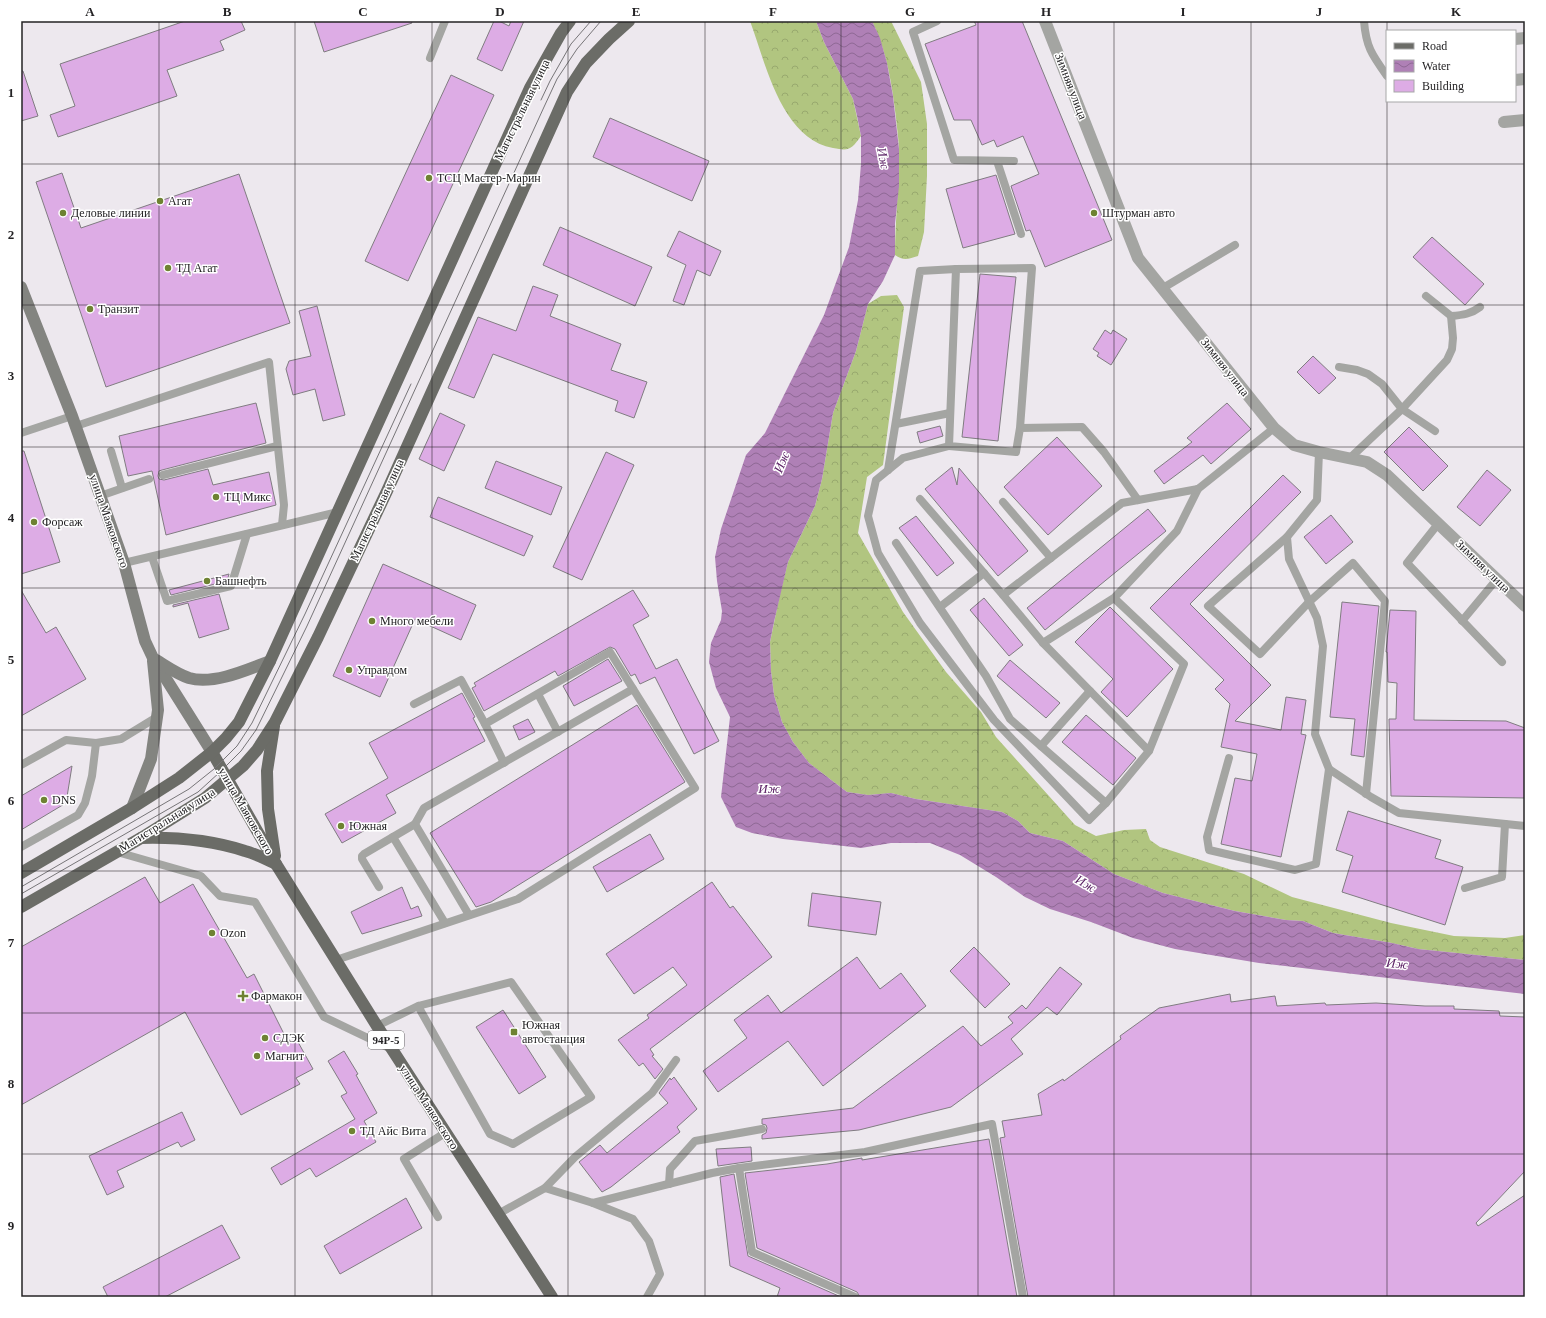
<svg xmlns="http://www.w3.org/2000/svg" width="1546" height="1318" font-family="'Times New Roman',serif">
  <defs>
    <pattern id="forest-crowns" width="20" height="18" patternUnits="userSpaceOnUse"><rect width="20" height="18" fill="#b1c580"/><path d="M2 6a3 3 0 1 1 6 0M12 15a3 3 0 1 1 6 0" fill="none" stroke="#98a96e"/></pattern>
    <pattern id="water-waves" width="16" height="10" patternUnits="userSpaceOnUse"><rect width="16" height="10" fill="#af80b6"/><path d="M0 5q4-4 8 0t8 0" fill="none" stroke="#8e6894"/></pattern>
  </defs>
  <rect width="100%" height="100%" fill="#ede8ee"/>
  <g fill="url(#forest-crowns)">
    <path d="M750,21H816L824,42L853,99L861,136C851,150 849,151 833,148C781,138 766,64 750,21Z"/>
    <path d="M872,21H891L921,82L927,124V176L924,232L918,256C909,259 903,261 895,255C895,221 899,186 899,152C899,141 897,129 896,118C892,85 887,51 872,21Z"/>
    <polygon points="897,295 904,307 883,465 867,477 858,533 903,612 946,672 981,712 996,737 1075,825 1096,836 1124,830 1146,829 1150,840 1160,847 1244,874 1292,897 1391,923 1454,936 1505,938 1525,935 1525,960 1418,949 1392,943 1333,933 1303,921 1286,920 1235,911 1163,893 1114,874 1063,841 1030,833 1018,821 1002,812 916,799 891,793 868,795 847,792 809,763 793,742 782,722 774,695 771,671 770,642 780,594 788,562 815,506 822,479 833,413 856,351 868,304 881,296"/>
  </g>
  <polygon fill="url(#water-waves)" points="816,21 872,21 880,38 887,63 893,96 899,149 899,186 895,224 895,255 883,281 868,304 856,351 833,413 822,479 815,506 788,562 774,622 770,642 771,671 774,695 782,722 793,742 809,763 847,792 868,795 891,793 916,799 1002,812 1018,821 1030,833 1063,841 1114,874 1163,893 1235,911 1286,920 1303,921 1333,933 1392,943 1418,949 1525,960 1525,994 1259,963 1175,949 1133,938 1091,922 1050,909 1025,897 996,877 960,855 930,843 891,843 861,848 783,839 752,833 736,827 721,797 730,717 716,688 709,662 711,643 721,620 722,611 717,581 715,557 721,529 746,455 765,433 824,315 849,247 858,200 861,164 861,136 857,116 853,99 824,42"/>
  <g fill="#ddace5" stroke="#807c81">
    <polygon points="185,21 241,21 245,30 220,41 224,50 167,70 177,96 58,137 50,115 75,106 60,64"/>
    <polygon points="314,21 411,21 412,23 324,52"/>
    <polygon points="494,21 499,21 509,26 511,21 524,21 502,71 477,59"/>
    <polygon points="974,21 1022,21 1112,240 1045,267 1030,230 1026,231 1011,186 1039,174 1023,136 997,147 994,140 982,145 971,120 954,120 925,44 976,25"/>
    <polygon points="21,71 23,71 38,116 21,121"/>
    <polygon points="451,75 494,95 408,281 365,261"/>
    <polygon points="610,118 709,161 692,201 593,157"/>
    <polygon points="62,173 81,228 239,174 290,323 106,387 36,182"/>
    <polygon points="996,175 1015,234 963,248 946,189"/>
    <polygon points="560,227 652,267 635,306 543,265"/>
    <polygon points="679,231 721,251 710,276 697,270 684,305 673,301 686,265 667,256"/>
    <polygon points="1432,237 1484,284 1465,305 1413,257"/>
    <polygon points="980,274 1016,277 998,441 962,437"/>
    <polygon points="533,286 558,295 550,316 621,344 611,370 647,382 634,418 615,411 618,401 493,354 474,398 448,388 478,317 516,331"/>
    <polygon points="317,306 345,415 323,421 315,389 293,395 286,369 289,361 311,356 299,311"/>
    <polygon points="1105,330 1111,334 1113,330 1127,339 1111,365 1097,356 1099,353 1093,349"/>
    <polygon points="1313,356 1336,378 1319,394 1297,372"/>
    <polygon points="256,403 266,443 162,470 159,471 158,476 159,479 164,480 208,469 213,485 269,472 276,505 166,535 152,471 128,476 119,436"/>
    <polygon points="1227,403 1251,429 1211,464 1203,455 1164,484 1154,471 1192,442 1187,438"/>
    <polygon points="440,413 465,425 444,471 419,459"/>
    <polygon points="940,426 943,436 920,443 917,432"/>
    <polygon points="1409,427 1448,466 1423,491 1384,452"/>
    <polygon points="1057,437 1102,486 1048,535 1004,487"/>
    <polygon points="21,451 24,451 60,562 21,574"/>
    <polygon points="606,452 634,465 582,580 553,567"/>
    <polygon points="496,461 562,487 551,515 485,488"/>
    <polygon points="952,467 957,485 959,468 1028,551 998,576 925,489"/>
    <polygon points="1487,470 1511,490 1480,526 1457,507"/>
    <polygon points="1283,475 1301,492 1190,604 1271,685 1235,721 1281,730 1286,697 1306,700 1301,734 1306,735 1281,857 1221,844 1235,778 1252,781 1257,754 1221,747 1230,704 1215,689 1224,680 1150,608"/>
    <polygon points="438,497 533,536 524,556 430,517"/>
    <polygon points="1148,509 1166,531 1045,630 1027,608"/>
    <polygon points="1331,515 1353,542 1326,564 1304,537"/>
    <polygon points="916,516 954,563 937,576 899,528"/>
    <polygon points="383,564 476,605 461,640 415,619 380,697 333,676"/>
    <polygon points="229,574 227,581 171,595 169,590"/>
    <polygon points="21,590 46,633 56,627 86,679 21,716"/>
    <polygon points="633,590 649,616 633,625 656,669 677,659 719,741 694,754 655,677 640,684 635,674 631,676 615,649 610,647 558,676 555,671 484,711 472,688 476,686 474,683"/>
    <polygon points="219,594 229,629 199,638 188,603 173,607 173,605"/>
    <polygon points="984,598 1023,645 1009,656 970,610"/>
    <polygon points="1342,602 1379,606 1364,757 1351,755 1355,719 1330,717"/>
    <polygon points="1110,607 1173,669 1127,717 1101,692 1113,679 1075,642"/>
    <polygon points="1390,610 1416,611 1414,720 1506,721 1525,728 1525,798 1391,796 1389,719 1396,719 1397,683 1388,682 1387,652 1386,652"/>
    <polygon points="608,659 622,681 574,706 563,686"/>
    <polygon points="1010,660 1060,703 1046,718 997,676"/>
    <polygon points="462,693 475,717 473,718 485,741 386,795 396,813 342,843 325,814 388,778 369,743"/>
    <polygon points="637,705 685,782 491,902 476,907 430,833"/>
    <polygon points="1086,715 1136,758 1113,785 1062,742"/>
    <polygon points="528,719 535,732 519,740 513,726"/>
    <polygon points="72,766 66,803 21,830 21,796"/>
    <polygon points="1348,811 1441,840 1435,858 1463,867 1445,925 1342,892 1353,856 1336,850"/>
    <polygon points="650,834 664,859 607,892 593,867"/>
    <polygon points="145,877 160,903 193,884 247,978 254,974 285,1036 294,1042 298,1042 313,1069 296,1078 300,1084 241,1115 185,1012 21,1105 21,947"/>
    <polygon points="712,882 730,908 733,906 772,957 650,1049 654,1055 652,1056 663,1069 655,1079 643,1063 639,1066 618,1040 649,1018 647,1015 687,985 673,967 634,994 606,954"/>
    <polygon points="402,887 411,909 418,906 422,916 362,934 351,912"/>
    <polygon points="812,893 881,902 876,935 808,926"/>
    <polygon points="974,947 1010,984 985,1008 950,971"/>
    <polygon points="857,957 880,989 901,973 926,1006 823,1086 788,1041 718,1092 703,1071 747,1038 734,1020 768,995 781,1013"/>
    <polygon points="1060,967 1082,984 1057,1015 1047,1007 1011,1039 1023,1054 951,1107 859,1130 762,1139 762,1135 766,1133 767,1128 766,1125 762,1124 762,1119 853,1108 963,1026 981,1046 1013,1023 1008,1017 1022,1005 1026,1009"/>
    <polygon points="1230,994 1231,1002 1275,996 1277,1006 1325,1003 1326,1005 1376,1003 1425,1006 1454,1006 1454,1009 1499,1011 1500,1016 1525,1017 1525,1171 1476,1223 1478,1226 1525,1195 1525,1297 1028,1297 1000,1138 1005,1137 1002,1121 1042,1115 1038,1094 1063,1079 1064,1081 1121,1039 1120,1036 1159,1008"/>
    <polygon points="503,1010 546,1077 519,1094 476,1027"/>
    <polygon points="344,1051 358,1074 356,1075 377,1113 364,1121 376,1142 316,1177 310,1168 281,1185 271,1168 355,1119 341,1096 347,1093 328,1061"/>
    <polygon points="674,1077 697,1109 677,1127 680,1132 611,1187 602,1192 579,1162 600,1145 607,1153 668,1103 659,1093 670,1078 671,1080"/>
    <polygon points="182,1112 195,1140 181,1147 178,1142 117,1171 124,1187 107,1195 89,1156"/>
    <polygon points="989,1139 1017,1297 860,1297 857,1292 757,1248 745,1173 827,1164 862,1158 862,1160"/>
    <polygon points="751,1147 752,1161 718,1166 716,1149"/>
    <polygon points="734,1174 748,1256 841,1297 777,1297 780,1288 730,1266 720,1177"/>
    <polygon points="406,1198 422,1228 340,1274 324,1246"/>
    <polygon points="222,1225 240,1258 165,1297 108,1297 103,1287"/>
  </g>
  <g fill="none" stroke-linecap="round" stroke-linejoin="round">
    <g stroke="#a4a5a2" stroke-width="8">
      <polyline points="937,21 913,32 954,160 1014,161"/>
      <path d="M1364,21C1366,47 1372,55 1387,76"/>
      <polyline points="430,58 445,21"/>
      <polyline points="997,161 1021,234"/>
      <polyline points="1163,288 1235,245"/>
      <path d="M1426,296L1451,316C1463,315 1471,314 1480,307"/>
      <polyline points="1339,367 1357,370 1368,374 1382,384 1402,409 1435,431"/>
      <polyline points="896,424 950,413"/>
      <polyline points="76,426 269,362 284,505 282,525"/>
      <polyline points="1020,428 1016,452 949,446 956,269 1032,268 1020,428 1082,427 1104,452 1138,500"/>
      <polyline points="21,433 72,416"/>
      <polyline points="949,446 903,458 876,480 868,516 878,553 920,623 994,720 1089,820 1106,803"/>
      <polyline points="111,451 122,488"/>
      <polyline points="1319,452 1317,500 1287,537 1289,559 1317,618 1323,646 1315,734 1329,769 1371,797 1399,813 1525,826"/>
      <polyline points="1350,458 1402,409 1447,360 1452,349 1453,338 1451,316"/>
      <polyline points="888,470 920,271 956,269"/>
      <polyline points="163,475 277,446"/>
      <polyline points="100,496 149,479"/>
      <polyline points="920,499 1003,595"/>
      <polyline points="1003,502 1051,558"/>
      <polyline points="1438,524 1407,563 1502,662"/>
      <polyline points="1287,537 1208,606 1260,654 1309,602 1353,563 1385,601 1366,794"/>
      <polyline points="896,543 986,676 1010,719 1106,803 1149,751"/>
      <polyline points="152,557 167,601 231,586 247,534"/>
      <polyline points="124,563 338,512"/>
      <polyline points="1114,598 1043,643 1149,751 1184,664 1114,598 1177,531 1198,489"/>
      <polyline points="940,607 984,573"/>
      <polyline points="1462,621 1497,579"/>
      <polyline points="1043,643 1003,595 1122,503 1198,489 1274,428"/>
      <polyline points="538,694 558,732"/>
      <polyline points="485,724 504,763"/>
      <polyline points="1041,746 1090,691"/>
      <polyline points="1229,758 1207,837 1209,850 1295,870 1316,864 1329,769"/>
      <polyline points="21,765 66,740 96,743 121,739 157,717"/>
      <polyline points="393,837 445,923"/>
      <polyline points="21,847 78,815 85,803 92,776 96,743"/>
      <polyline points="117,852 201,876 220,896 255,902 324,1017 391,1049"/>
      <polyline points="379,887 362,859 362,856 364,854 415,824"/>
      <polyline points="1465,888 1502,877 1505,824"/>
      <polyline points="469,915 415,824 424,808 633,689"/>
      <polyline points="336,960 518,899 695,788 610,652 485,724 461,680 414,704"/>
      <polyline points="377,1026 418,1006 511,982 591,1097 513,1144 490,1134 418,1006"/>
      <polyline points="739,1168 752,1252 855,1297"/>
      <polyline points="669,1184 670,1169 695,1141 762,1129"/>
      <polyline points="545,1188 575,1157 652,1093 676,1060"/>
      <polyline points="593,1203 633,1219 649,1241 660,1274 647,1297"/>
      <polyline points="498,1214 545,1188 593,1203 712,1173 739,1168 865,1152 992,1124 1023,1297"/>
      <polyline points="438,1217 404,1159 445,1133"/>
    </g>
    <g stroke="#a4a5a2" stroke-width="12">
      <polyline points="1045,21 1138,258 1274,428 1294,445 1319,452 1367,462 1387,475 1525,606"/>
      <polyline points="1515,39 1525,38"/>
      <polyline points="1515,80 1525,79"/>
      <polyline points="1504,122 1525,120"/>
    </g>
    <g stroke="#838480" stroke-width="12">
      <polyline points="21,287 72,416 124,563 145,641 153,658 212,752"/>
      <path d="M156,660C166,666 177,674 189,678C213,685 247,670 270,661"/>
      <polyline points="132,808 151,759 158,710 153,661"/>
    </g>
    <g stroke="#6b6c67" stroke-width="12">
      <polyline points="274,726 267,771 268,809 275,856"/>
      <polyline points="212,752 276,864 377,1026 552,1297"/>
      <path d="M141,838C176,837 211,840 245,851C256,854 266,859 276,864"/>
      <polyline points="21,873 132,808 179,778 212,752 226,738 239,722 270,661 530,88 561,33 570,21"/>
      <polyline points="21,907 141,838 205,798 243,766 257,750 275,722 318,637 387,491 567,92 586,63 609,39 629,21"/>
    </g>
    <g stroke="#777578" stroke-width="1">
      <polyline points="541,100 550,81 571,44 591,21"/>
      <polyline points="21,887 189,789 214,769 237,746 252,723 305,614 411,384"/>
      <polyline points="21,894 198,792 220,772 241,751 256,730 307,626 544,107 557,79 577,49 601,21"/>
    </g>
  </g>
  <path fill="none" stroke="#242325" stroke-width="1" stroke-opacity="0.55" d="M159,21V1297M295,21V1297M432,21V1297M568,21V1297M705,21V1297M841,21V1297M978,21V1297M1114,21V1297M1251,21V1297M1387,21V31M1387,101V1297M21,164H1525M21,305H1525M21,447H1525M21,588H1525M21,730H1525M21,871H1525M21,1013H1525M21,1154H1525"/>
  <g fill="#6e8232" stroke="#fff" stroke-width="1.5">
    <circle cx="429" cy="178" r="4"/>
    <circle cx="160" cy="201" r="4"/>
    <circle cx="63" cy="213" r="4"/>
    <circle cx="1094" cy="213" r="4"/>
    <circle cx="168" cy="268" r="4"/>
    <circle cx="90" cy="309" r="4"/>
    <circle cx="216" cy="497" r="4"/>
    <circle cx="34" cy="522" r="4"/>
    <circle cx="207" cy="581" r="4"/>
    <circle cx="372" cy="621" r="4"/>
    <circle cx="349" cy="670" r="4"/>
    <circle cx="44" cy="800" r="4"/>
    <circle cx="341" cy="826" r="4"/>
    <circle cx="212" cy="933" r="4"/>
    <path d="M241 990h4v4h4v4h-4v4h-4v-4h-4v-4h4z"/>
    <rect x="510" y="1028" width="8" height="8" rx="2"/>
    <circle cx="265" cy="1038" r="4"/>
    <circle cx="257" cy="1056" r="4"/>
    <circle cx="352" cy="1131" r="4"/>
  </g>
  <g text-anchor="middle" stroke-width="3" stroke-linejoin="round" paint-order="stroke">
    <rect fill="#fff" stroke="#666566" stroke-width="1" x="368" y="1031" width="36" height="18" rx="3"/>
    <g font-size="11" font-weight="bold" fill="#242325">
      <text x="386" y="1044">94Р-5</text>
    </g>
    <g font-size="12" fill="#242325" stroke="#fff">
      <text transform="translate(1071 86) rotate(69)" y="4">Зимняя улица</text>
      <text transform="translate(522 110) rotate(-64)" y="4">Магистральная улица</text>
      <text transform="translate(1225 367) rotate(52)" y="4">Зимняя улица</text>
      <text transform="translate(377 510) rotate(-65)" y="4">Магистральная улица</text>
      <text transform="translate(109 521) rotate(71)" y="4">улица Маяковского</text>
      <text transform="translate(1483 566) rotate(44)" y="4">Зимняя улица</text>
      <text transform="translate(246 811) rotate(60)" y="4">улица Маяковского</text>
      <text transform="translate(167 820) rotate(-32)" y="4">Магистральная улица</text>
      <text transform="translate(429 1107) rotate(57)" y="4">улица Маяковского</text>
    </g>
    <g font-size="12" fill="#242325" stroke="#fff" text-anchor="start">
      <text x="437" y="182">ТСЦ Мастер-Марин</text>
      <text x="168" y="205">Агат</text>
      <text x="71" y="217">Деловые линии</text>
      <text x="1102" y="217">Штурман авто</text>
      <text x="176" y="272">ТД Агат</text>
      <text x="98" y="313">Транзит</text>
      <text x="224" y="501">ТЦ Микс</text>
      <text x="42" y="526">Форсаж</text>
      <text x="215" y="585">Башнефть</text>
      <text x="380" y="625">Много мебели</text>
      <text x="357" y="674">Управдом</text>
      <text x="52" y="804">DNS</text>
      <text x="349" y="830">Южная</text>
      <text x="220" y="937">Ozon</text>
      <text x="251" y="1000">Фармакон</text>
      <text x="522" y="1029">Южная<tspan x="522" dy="14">автостанция</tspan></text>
      <text x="273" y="1042">СДЭК</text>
      <text x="265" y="1060">Магнит</text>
      <text x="360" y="1135">ТД Айс Вита</text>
    </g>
    <g font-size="13" font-style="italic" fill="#5b2165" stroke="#fff">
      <text transform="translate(884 158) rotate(78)" y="5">Иж</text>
      <text transform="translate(781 462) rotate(-67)" y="5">Иж</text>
      <text x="769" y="793">Иж</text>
      <text transform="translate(1086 883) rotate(30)" y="5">Иж</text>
      <text transform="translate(1397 963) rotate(6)" y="5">Иж</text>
    </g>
  </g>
  <rect width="1546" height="1318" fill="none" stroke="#ffffff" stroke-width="44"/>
  <rect x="1386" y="30" width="130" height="72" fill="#ffffff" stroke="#a7a7a8"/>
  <rect x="1394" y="43" width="20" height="6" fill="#6b6c67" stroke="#a7a7a8"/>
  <text x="1422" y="50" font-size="12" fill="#242325">Road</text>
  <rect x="1394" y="60" width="20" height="12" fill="url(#water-waves)" stroke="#a7a7a8"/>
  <text x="1422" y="70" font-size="12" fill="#242325">Water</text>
  <rect x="1394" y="80" width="20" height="12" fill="#ddace5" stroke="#a7a7a8"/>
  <text x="1422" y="90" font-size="12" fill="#242325">Building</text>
  <rect x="22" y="22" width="1502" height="1274" fill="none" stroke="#242325" stroke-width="1.5"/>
  <g font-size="13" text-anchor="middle" font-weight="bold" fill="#242325">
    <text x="90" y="16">A</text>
    <text x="227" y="16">B</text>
    <text x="363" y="16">C</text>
    <text x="500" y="16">D</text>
    <text x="636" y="16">E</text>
    <text x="773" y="16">F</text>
    <text x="910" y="16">G</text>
    <text x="1046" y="16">H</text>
    <text x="1183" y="16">I</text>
    <text x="1319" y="16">J</text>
    <text x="1456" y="16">K</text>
    <text x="11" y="97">1</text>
    <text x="11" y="239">2</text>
    <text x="11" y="380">3</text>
    <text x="11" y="522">4</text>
    <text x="11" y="664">5</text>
    <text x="11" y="805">6</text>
    <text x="11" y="947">7</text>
    <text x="11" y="1088">8</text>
    <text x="11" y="1230">9</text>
  </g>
</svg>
